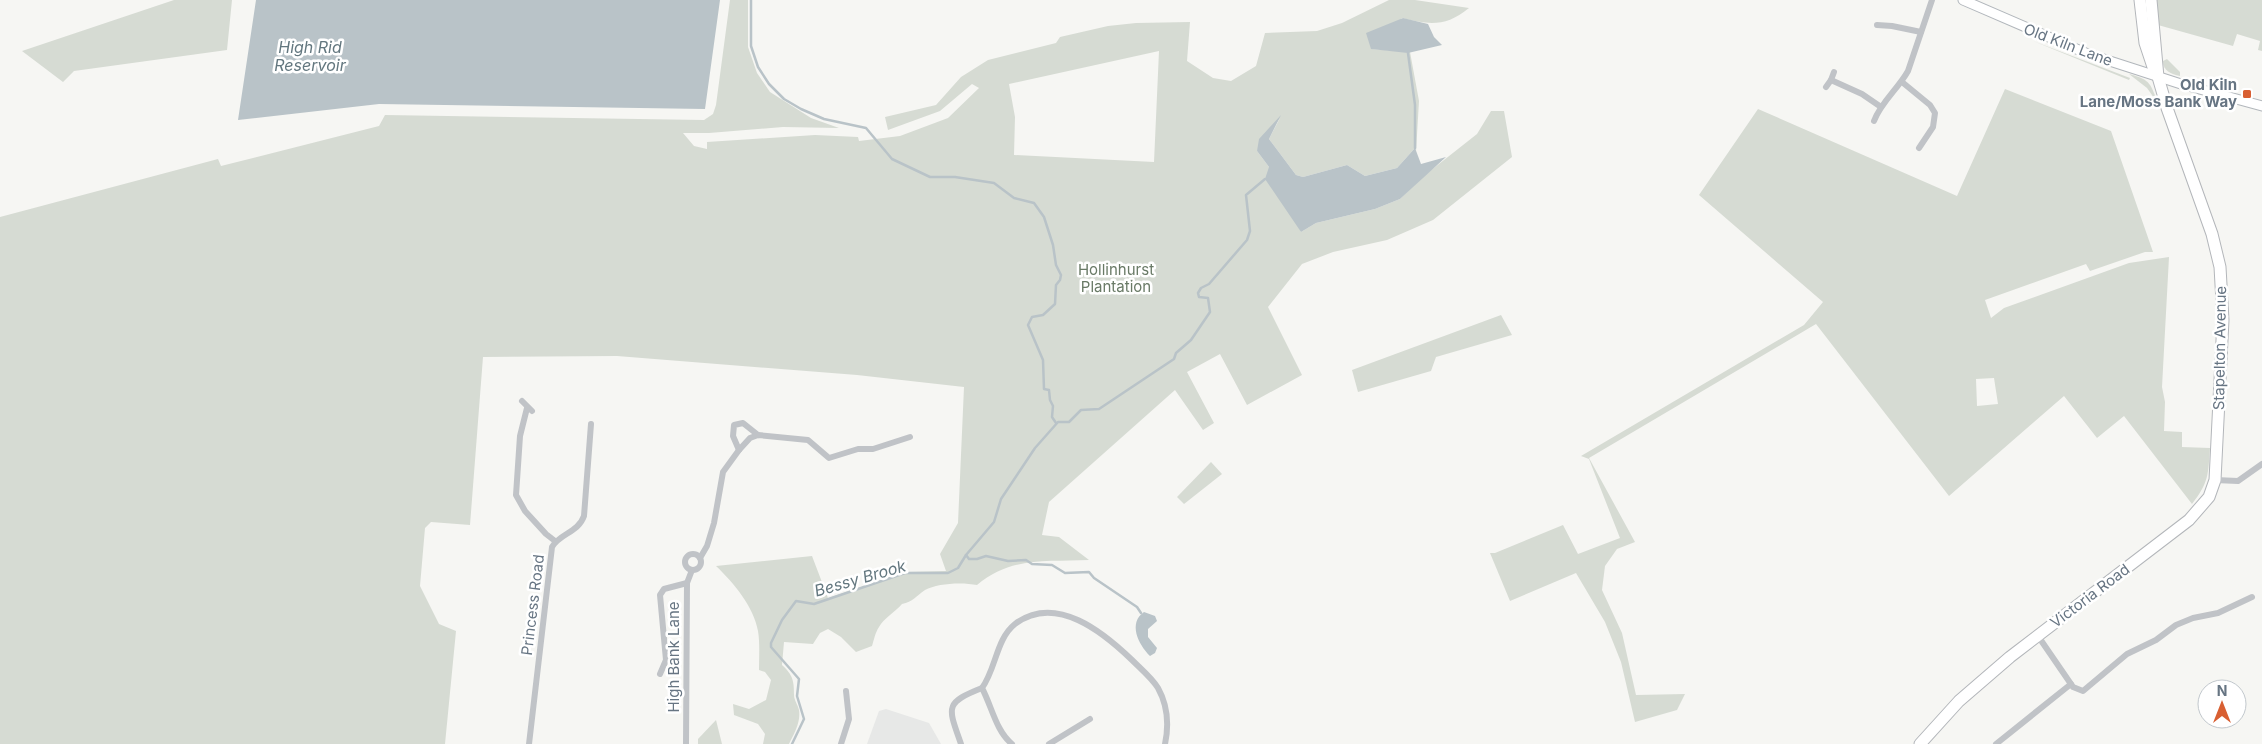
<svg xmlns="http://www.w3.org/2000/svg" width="2262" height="744" font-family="Inter,sans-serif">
  <rect width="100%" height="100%" fill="#f6f6f3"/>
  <polygon fill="#e7e8e7" points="886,709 929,723 941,744 867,744 879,711"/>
  <g fill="#d6dbd3" fill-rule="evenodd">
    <polygon points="174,0 232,0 227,50 74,71 63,82 22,51"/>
    <path d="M730,0H748V47L757,73L770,92L811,118L839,128L783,127L709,133H683L694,146L707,149V142L815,135L858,137L859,141L900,136L948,118L979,88L972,84L940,111L888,130L885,117L936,105L961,77L988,60L1056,43L1060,37L1108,26L1136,23L1190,22L1187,61L1213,78L1231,81L1256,66L1265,33L1317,31L1342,23L1389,0H1415L1469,8C1446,27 1429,25 1402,18L1372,49L1410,52L1419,101L1416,152L1415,148L1397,168L1365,176L1347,165L1303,177L1296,175L1269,139L1280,118L1257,151L1269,167L1301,232L1316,223L1375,209L1400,199L1425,175L1477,134L1491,111H1504L1512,157L1433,220L1387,240L1333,252L1302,264L1268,307L1302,375L1247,405L1220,354L1187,372L1214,423L1203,430L1175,390L1049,502L1042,535L1059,537L1089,560C1047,562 1011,556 977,585C963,582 937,583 925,590C916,596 913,602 902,604C895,612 884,618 879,627C875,633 874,640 872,646L856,652L841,637L828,629L820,633L813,644L784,642L782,665C793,675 794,681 794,695C794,700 798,705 799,710C801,722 794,734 789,744H763L765,734L758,724L734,715L733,704L749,709L766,700L771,680L765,672L759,670C759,657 760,643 758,631C754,607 733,582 716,566L812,556L828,598L907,572L946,571L940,554L958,523L964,387L857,375L617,356L483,357L470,525L431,522L425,528L420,586L439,624L456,631L445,744H0V217L218,159L221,166L379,126L385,115L704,120L713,114L716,105ZM1159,51L1154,162L1014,155L1015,117L1009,84Z"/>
    <polygon points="2157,0 2262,0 2262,51 2258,50 2260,41 2237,34 2233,46 2158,25"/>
    <polygon points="2033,41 2130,78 2129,80"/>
    <path d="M2167,59L2180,72V76C2171,74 2163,71 2163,61Z"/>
    <path d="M2129,74C2152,80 2150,84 2159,105L2147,88Z"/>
    <path d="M2005,89L2111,131L2153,252H2145L2090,271L2086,264L1985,300L1991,318L2004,308L2129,263L2169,257L2162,387L2165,402L2164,431L2182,432V447L2210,448C2208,475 2209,482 2192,504L2124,416L2097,438L2064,396L1949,496L1816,324L1589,458L1635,542L1617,549L1605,566L1602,590L1622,633L1636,695L1685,694L1677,710L1635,722L1621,662L1605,622L1576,573L1510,601L1490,553H1495L1563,525L1578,554L1620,538L1589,459L1581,456L1804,325L1823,302L1699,195L1758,109L1957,196ZM1994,378L1998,404L1977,406L1976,379Z"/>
    <polygon points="1501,315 1512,335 1436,357 1431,371 1358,392 1352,370"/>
    <polygon points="1211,462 1222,474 1184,504 1177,497"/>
    <polygon points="716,720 722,744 698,744 698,739"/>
  </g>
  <g fill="#b9c3c8">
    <polygon points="256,0 720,0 705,109 379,104 238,120"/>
    <polygon points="1403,18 1428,24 1434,37 1442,45 1408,53 1371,49 1366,33"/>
    <polygon points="1281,115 1269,139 1296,175 1303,177 1347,165 1365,176 1397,168 1415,148 1421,164 1446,157 1400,199 1375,209 1316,223 1301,232 1265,179 1269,167 1257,151 1259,139"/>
    <path d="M1144,612L1155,616L1157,621L1148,629V637L1157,648L1155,653L1150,656C1138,644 1128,623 1144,612Z"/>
  </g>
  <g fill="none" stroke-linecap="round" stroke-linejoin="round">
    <g stroke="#b9c3c8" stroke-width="2.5">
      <polyline points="751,0 751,46 758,67 769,84 784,99 801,109 824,119 866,128 892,159 930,177 955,177 994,183 1014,198 1034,203 1044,217 1053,245 1056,265 1061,275 1060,280 1056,285 1055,304 1043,315 1032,317 1028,325 1043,360 1044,389 1049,390 1050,400 1053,406 1052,417 1056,423"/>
      <polyline points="1408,53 1415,105 1415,148"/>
      <polyline points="966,555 969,559 977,559 986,556 1008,561 1026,560 1032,564 1052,565 1065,573 1089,572 1094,578 1137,607 1141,613"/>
      <polyline points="792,744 804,719 797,696 799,679 771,647 771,643 782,620 796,601 814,604 905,573 948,573 958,568 966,555 994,522 1001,499 1035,448 1058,422 1069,422 1081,410 1099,409 1174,359 1176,353 1191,340 1210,312 1208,298 1199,297 1198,293 1201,288 1209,284 1247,240 1250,231 1246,195 1265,179"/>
    </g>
    <defs>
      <polyline id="secondary" points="1963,0 2088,54 2181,84 2262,106"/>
      <g id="highway">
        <polyline points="2140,0 2145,43 2153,67"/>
        <polyline points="1920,744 1959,701 2010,657 2189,520 2209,497 2215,480 2223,320 2220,267 2212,234 2167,108 2158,77 2151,0"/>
      </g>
    </defs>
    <use href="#secondary" stroke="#b2b7bc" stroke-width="11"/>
    <use href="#highway" stroke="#b3b6ba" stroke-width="13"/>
    <g stroke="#c0c3c7" stroke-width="6">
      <polyline points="1877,25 1892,26 1921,32"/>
      <polyline points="1831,80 1862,94 1881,107"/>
      <polyline points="1902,82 1930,105 1935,113 1933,127 1919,148"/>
      <polyline points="1826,87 1831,80 1834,72"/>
      <path d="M1874,121C1881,102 1898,89 1908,71L1932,0"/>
      <polyline points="522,401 532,411"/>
      <polyline points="527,408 520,436 516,495 525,511 546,534 555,541"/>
      <polyline points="739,450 733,436 734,425 743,423 758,435"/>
      <polyline points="2215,480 2238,481 2262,464"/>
      <circle cx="693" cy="562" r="8"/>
      <polyline points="700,558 707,546 714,523 723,472 739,450 750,438 758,435 808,440 829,458 858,449 873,449 910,437"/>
      <polyline points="2038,636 2073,687 2083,691 2127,654 2156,640 2176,625 2193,618 2218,613 2252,597"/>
      <polyline points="660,674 666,660 660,595 664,589 687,583"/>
      <path d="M529,744L552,547C560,533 578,533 584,516L591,424"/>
      <polyline points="686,744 687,583 692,570"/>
      <polyline points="841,744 849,719 846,691"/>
      <path d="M961,744C948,707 944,703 982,688"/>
      <path d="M1012,744C996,731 992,707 982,688C996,669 996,639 1015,624C1056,593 1104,633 1132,660C1141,669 1152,678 1158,688C1168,706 1169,725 1165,744"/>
      <polyline points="1049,744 1090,719"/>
      <polyline points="1996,744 2071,684"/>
    </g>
    <use href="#secondary" stroke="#fff" stroke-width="9"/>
    <use href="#highway" stroke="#fff" stroke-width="11"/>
  </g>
  <rect fill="#d85f32" stroke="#fff" stroke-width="2" x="2242" y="89" width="10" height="10" rx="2.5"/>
  <g text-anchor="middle" stroke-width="5" stroke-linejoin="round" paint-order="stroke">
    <g font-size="15" fill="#677583" stroke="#fff">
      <text transform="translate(2068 45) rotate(21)" y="5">Old Kiln Lane</text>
      <text transform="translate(2220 348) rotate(-89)" y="5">Stapelton Avenue</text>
      <text transform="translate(2090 596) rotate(-37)" y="5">Victoria Road</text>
      <text transform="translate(533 605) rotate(-83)" y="5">Princess Road</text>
      <text transform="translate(674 657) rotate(-90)" y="5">High Bank Lane</text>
    </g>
    <g font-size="15" font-weight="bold" fill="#677583" stroke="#fff" text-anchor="end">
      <text x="2237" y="90">Old Kiln<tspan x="2237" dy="17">Lane/Moss Bank Way</tspan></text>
    </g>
    <g font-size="15" fill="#697a66" stroke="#fff">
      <text x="1116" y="275">Hollinhurst<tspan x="1116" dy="17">Plantation</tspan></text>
    </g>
    <g font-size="16" font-style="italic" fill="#63777f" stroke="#fff">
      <text x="310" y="53">High Rid<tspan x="310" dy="18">Reservoir</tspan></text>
      <text transform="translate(860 578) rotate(-16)" y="6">Bessy Brook</text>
    </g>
  </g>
  <g transform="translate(2222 704)"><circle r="24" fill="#ffffff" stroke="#c2c8cd"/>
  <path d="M0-4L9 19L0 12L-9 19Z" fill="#d85f32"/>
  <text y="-8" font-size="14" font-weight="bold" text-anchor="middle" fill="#677583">N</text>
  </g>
</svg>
